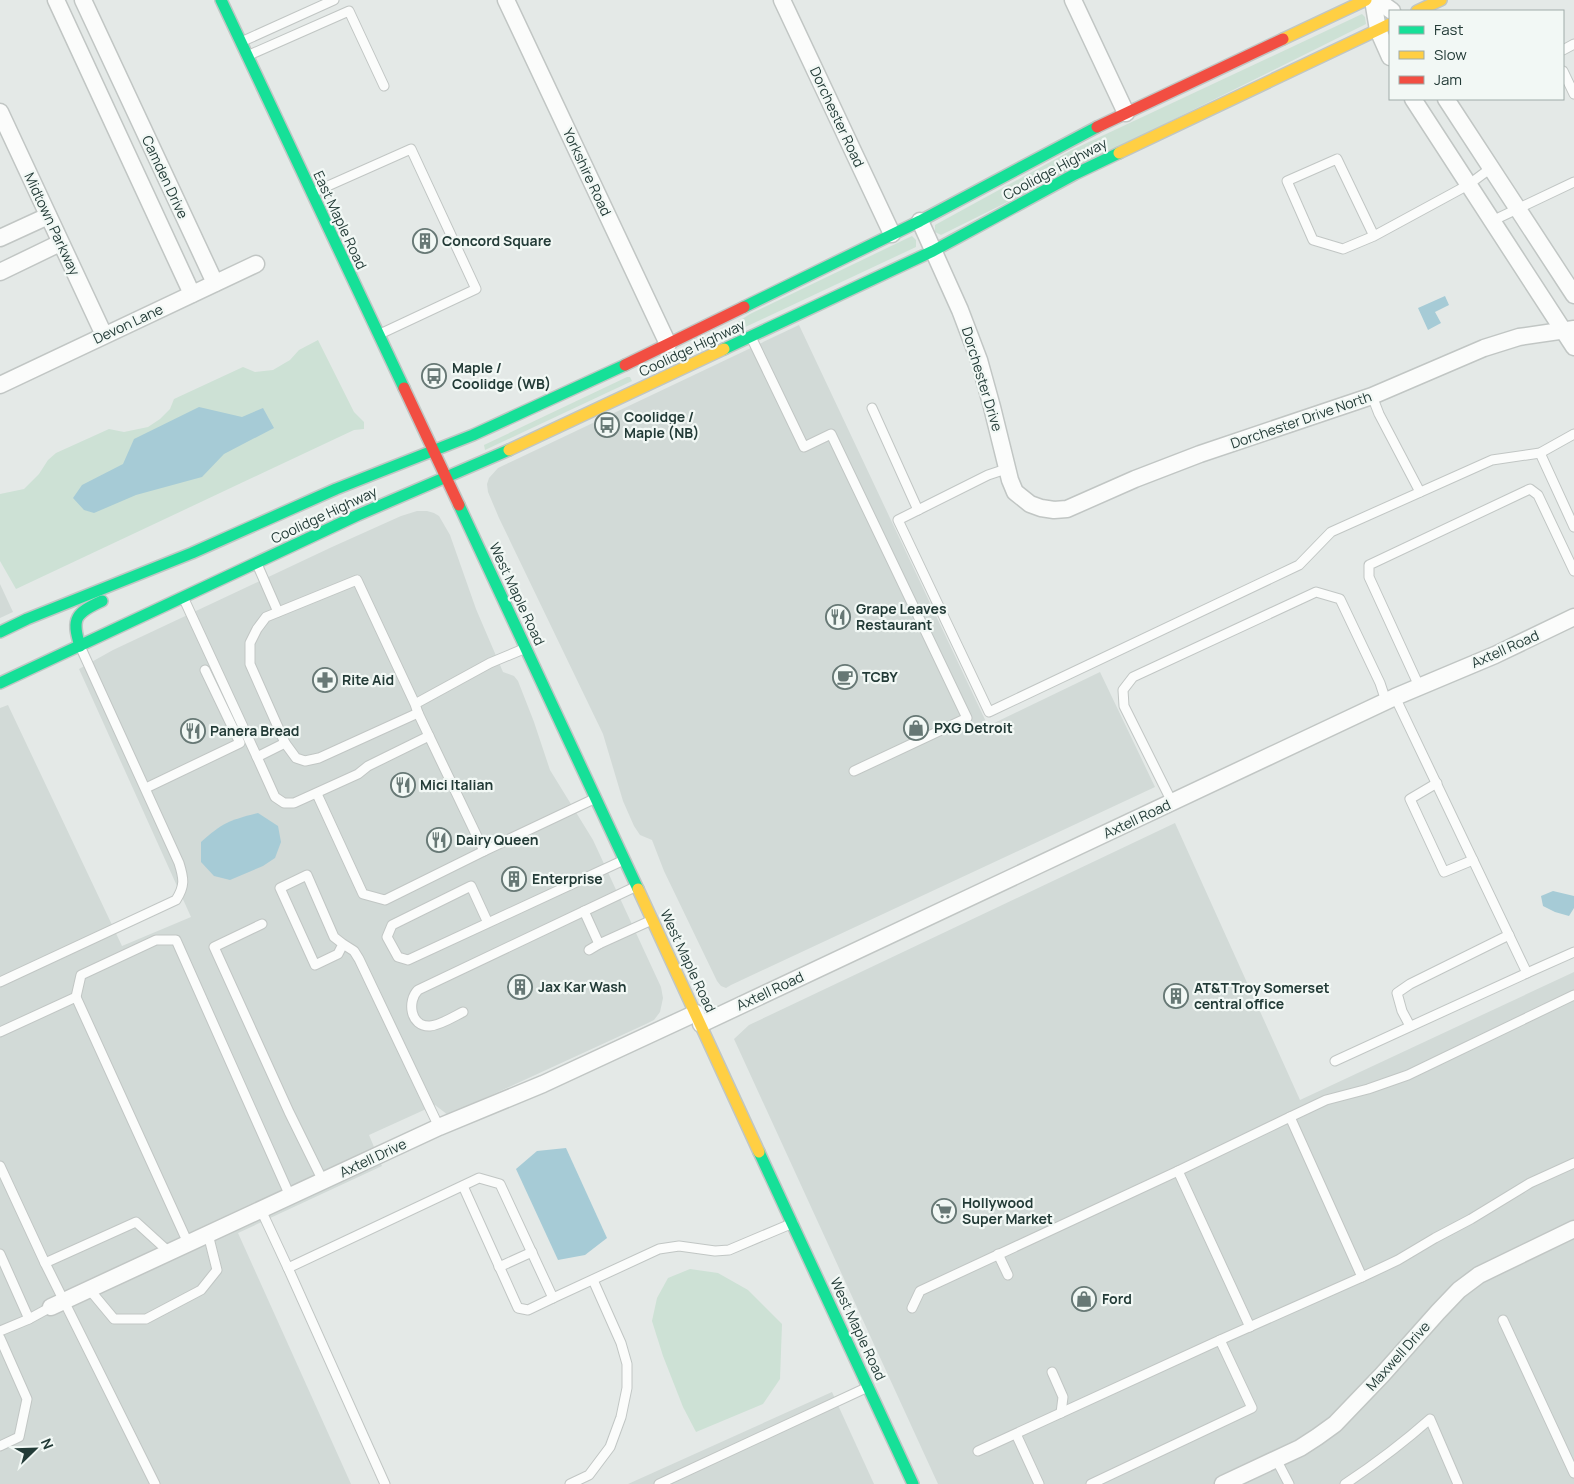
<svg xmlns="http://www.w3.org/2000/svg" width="1574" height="1484" font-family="Manrope,sans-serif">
  <rect width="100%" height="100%" fill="#e4e9e7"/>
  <g fill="#d2dad7">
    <polygon points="799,325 988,726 1100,672 1155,787 731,985 726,988 721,986 717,981 664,871 652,840 640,835 634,826 623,801 603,734 499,518 488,492 487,484 489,478 498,468"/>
    <polygon points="417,511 427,511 434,513 439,516 450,535 476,609 503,672 514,676 518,681 534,722 550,770 593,840 661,987 663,998 660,1012 654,1020 646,1024 448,1115 435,1105 369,1135 382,1166 238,1233 351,1484 0,1484 0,708 8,705 122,946 191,917 79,669 113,650 332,547 401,516"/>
    <polygon points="0,584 13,612 0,618"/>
    <polygon points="1175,823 1300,1100 1574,972 1574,1484 938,1484 734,1039 749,1025"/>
    <polygon points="832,1392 874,1484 628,1484"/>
  </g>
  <g fill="#cde1d5">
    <polygon points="1362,14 1365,17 1366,24 941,235 935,232 935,225 1072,150"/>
    <polygon points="912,236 916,240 916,247 658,368 657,362 719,334 750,314"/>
    <polygon points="318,340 354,412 364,422 364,429 354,430 16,589 0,561 0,494 24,489 39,474 48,460 56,453 109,429 124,432 148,427 160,419 170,409 174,399 243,367 255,372 273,370 290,360 299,350"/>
    <polygon points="627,377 630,377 632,381 485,450 484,445"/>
    <polygon points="690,1269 718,1273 748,1290 782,1324 780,1379 763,1404 696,1432 683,1407 663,1356 652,1321 657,1298 668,1278"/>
  </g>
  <g fill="#a6cbd6">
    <polygon points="1445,296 1449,305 1435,312 1441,323 1428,330 1418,308"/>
    <polygon points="199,407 242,417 263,408 274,428 224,454 202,477 136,495 94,513 84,510 73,498 82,485 123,464 134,439"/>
    <path d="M258,813L278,826L281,842L275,858L263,866L230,880L214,876L201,862V842C222,823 230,820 258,813Z"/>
    <polygon points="1553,891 1574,896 1574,908 1569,916 1555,912 1543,906 1541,896"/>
    <polygon points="566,1148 607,1238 585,1255 558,1260 516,1169 537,1151"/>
  </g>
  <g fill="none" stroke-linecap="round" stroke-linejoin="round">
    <defs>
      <g id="lane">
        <polyline points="241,42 334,0"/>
        <polyline points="1563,50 1574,44"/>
        <polyline points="247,56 349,11 384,86"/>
        <polyline points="1563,71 1574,94"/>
        <polyline points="312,193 411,149 476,289 380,334"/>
        <polyline points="1492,221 1574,182"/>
        <polyline points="1374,236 1337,159 1287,181 1313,240 1343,249 1374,236 1468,185 1491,168"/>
        <polyline points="751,337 804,447 831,434 967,718 854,771"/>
        <polyline points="1372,396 1379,414 1420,492"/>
        <polyline points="872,408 918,510 898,520 989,712 1299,565 1331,532 1492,460 1540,453 1574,434"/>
        <polyline points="1540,453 1574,527"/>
        <polyline points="918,510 988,475 1006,469"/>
        <polyline points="257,564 278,612"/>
        <polyline points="183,597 257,757"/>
        <polyline points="1419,686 1369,577 1369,565 1530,489 1538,495 1574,571"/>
        <polyline points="415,704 357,580 266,617 257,629 250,643 250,664 285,743 296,758 305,761 319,758 418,713 415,704 490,663 526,648"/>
        <polyline points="418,713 484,851 596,798"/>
        <polyline points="285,743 257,757 275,797 284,803 294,803 358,774 368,766 429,736"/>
        <polyline points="1437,783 1410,799 1444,872 1473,860"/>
        <polyline points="146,788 240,743 205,670"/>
        <polyline points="317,794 363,894 385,900 484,851"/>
        <polyline points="1172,802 1124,706 1123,690 1133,677 1316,592 1340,599 1380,683 1386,701"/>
        <polyline points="584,911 599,944 652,920"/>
        <polyline points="488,923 471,886 392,925 387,937 398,957 408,960 624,860"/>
        <polyline points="262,924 214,947 289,1112 323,1181"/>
        <polyline points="343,944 338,954 315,965 280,888 307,875 334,937 343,944 354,951 359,959 439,1127"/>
        <polyline points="589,950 599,944"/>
        <polyline points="1527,973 1574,952"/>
        <path d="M0,982L176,900C185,886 184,879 179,863L80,646"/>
        <polyline points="76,997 81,975 156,940 176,940 290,1196"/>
        <path d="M463,1012C453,1017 441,1025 430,1026C410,1027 407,1001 418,990L637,886"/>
        <polyline points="1410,1026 1402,1011 1397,993 1410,984 1509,935"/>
        <polyline points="0,1032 76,997 188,1243"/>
        <polyline points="1335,1061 1527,973 1395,697"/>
        <polyline points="1290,1117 1326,1100 1368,1089 1408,1075 1574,995"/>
        <polyline points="0,1166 45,1263"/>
        <polyline points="1178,1171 1250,1327"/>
        <polyline points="463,1186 518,1308 528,1310 553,1298"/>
        <polyline points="261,1210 288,1268 479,1178 500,1184 553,1298 659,1249 679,1246 715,1251 729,1250 793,1223"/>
        <polyline points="0,1254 29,1319"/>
        <polyline points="998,1254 1008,1275"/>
        <polyline points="499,1267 532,1252"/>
        <polyline points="288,1268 385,1484"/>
        <polyline points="1362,1277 1398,1260 1435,1238 1471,1219 1530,1183 1574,1163"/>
        <polyline points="89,1289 114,1319 146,1319 201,1290 217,1270 208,1234"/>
        <polyline points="912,1308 920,1291 1178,1171 1290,1117 1362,1277 1220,1340"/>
        <polyline points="1503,1320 1574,1473"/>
        <polyline points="0,1331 29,1319 51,1307"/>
        <polyline points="0,1338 27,1399 19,1437 0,1446"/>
        <polyline points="1052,1372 1063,1397 1061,1413"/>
        <polyline points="1016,1434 1039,1484"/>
        <polyline points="978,1451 1220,1340 1252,1408 1091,1484"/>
        <polyline points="1276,1459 1289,1484"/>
        <polyline points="155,1484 45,1263 136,1222 169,1252"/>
        <polyline points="570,1484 589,1475 610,1447 621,1417 627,1388 627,1364 621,1343 593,1280"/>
        <polyline points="659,1484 868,1387"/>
        <path d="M1345,1484C1375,1464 1403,1443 1430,1419L1458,1484"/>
      </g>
      <g id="street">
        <polyline points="56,0 192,294"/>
        <polyline points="83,0 215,283"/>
        <polyline points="506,0 668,344"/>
        <polyline points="782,0 892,234"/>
        <polyline points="1073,0 1126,113"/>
        <polyline points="1373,0 1378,30 1390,57"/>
        <polyline points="1377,0 1392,11"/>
        <polyline points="1413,99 1574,347"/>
        <polyline points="1446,99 1574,295"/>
        <polyline points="0,112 104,335"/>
        <polyline points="920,221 960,310 979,360 992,407 1010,480 1015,492 1030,504 1041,508 1054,510 1067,509 1135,479 1200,454 1372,396 1484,348 1519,337 1574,329"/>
        <polyline points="0,238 48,216"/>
        <polyline points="0,272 60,243"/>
        <polyline points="0,385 256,264"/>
        <polyline points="701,1024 1395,697 1495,655 1574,617"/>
        <polyline points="51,1307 439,1127 543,1084 696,1013"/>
        <polyline points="1223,1484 1300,1448 1317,1437 1335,1424 1382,1375 1438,1312 1459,1290 1479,1275 1574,1229"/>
      </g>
      <g id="fast">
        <polyline points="221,0 404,388"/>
        <polyline points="744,307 920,221 1097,127"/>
        <polyline points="724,349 933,251 1075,174 1119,153"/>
        <polyline points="459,505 638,889"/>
        <polyline points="0,632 27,619 192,553 336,489 473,435 625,365"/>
        <path d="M80,646C71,618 76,613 102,601"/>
        <polyline points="0,683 358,515 509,450"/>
        <polyline points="759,1152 913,1484"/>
      </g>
      <g id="slow">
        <polyline points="1417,11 1441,0"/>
        <polyline points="1283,39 1366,0"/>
        <polyline points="1119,153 1390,24"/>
        <polyline points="509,450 724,349"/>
        <polyline points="638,889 759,1152"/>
      </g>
      <g id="jam">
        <polyline points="1097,127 1283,39"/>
        <polyline points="625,365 744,307"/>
        <polyline points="404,388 459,505"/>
      </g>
    </defs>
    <use href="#lane" stroke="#c1c6c4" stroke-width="11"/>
    <use href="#street" stroke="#c1c6c4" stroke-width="19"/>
    <use href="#fast" stroke="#c0c6c4" stroke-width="14"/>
    <use href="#slow" stroke="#c0c6c4" stroke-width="14"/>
    <use href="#jam" stroke="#c0c6c4" stroke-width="14"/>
    <use href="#lane" stroke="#fbfcfb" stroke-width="9"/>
    <use href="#street" stroke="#fbfcfb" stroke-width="16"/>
    <use href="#fast" stroke="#16e098" stroke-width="11"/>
    <use href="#slow" stroke="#ffcf43" stroke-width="11"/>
    <use href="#jam" stroke="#f24e42" stroke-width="11"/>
  </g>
  <defs>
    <symbol id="building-ring" viewBox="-11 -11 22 22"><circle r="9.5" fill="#f2f8f5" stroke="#677875" stroke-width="1.5"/><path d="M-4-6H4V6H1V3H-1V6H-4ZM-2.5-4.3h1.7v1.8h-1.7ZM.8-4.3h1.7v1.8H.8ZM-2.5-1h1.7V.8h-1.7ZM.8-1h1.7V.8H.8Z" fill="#677875"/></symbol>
    <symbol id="bus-ring" viewBox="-11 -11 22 22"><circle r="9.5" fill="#f2f8f5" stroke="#677875" stroke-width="1.5"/><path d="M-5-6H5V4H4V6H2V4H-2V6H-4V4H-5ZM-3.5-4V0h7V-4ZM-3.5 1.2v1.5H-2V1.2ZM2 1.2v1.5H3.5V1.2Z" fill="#677875"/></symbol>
    <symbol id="restaurant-ring" viewBox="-11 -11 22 22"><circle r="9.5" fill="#f2f8f5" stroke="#677875" stroke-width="1.5"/><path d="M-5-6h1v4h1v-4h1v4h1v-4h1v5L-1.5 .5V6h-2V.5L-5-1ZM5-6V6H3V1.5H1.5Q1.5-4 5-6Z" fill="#677875"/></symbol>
    <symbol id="cafe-ring" viewBox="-11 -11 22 22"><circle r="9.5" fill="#f2f8f5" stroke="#677875" stroke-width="1.5"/><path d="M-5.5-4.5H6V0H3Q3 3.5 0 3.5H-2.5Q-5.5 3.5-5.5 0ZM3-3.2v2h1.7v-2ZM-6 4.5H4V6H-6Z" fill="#677875"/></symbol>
    <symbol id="pharmacy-ring" viewBox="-11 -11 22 22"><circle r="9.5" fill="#f2f8f5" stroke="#677875" stroke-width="1.5"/><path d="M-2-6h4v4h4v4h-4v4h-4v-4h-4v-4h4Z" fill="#677875"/></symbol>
    <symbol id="shop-ring" viewBox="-11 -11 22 22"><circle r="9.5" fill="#f2f8f5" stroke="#677875" stroke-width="1.5"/><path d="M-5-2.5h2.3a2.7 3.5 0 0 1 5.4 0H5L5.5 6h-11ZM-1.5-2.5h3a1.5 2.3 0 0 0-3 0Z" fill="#677875"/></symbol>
    <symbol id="supermarket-ring" viewBox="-11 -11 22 22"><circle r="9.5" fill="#f2f8f5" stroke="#677875" stroke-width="1.5"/><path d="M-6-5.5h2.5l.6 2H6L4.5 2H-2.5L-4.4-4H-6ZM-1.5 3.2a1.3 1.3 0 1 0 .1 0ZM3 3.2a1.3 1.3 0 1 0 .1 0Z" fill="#677875"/></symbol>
  </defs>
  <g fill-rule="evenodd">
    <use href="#building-ring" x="411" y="227" width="28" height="28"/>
    <use href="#bus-ring" x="420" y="362" width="28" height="28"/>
    <use href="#bus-ring" x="593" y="411" width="28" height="28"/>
    <use href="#restaurant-ring" x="824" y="603" width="28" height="28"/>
    <use href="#cafe-ring" x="831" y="663" width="28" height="28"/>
    <use href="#pharmacy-ring" x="311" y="666" width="28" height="28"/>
    <use href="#shop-ring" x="902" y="714" width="28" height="28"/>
    <use href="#restaurant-ring" x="179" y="717" width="28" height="28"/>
    <use href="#restaurant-ring" x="389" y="771" width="28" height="28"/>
    <use href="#restaurant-ring" x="425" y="826" width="28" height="28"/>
    <use href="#building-ring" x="500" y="865" width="28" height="28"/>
    <use href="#building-ring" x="506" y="973" width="28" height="28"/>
    <use href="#building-ring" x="1162" y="982" width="28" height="28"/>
    <use href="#supermarket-ring" x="930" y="1197" width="28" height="28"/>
    <use href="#shop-ring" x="1070" y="1285" width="28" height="28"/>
  </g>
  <g text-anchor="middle" stroke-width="4.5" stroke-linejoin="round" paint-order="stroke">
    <g font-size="14" fill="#233b37" stroke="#f2f8f5">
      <text transform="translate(837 117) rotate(65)" y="5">Dorchester Road</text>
      <text transform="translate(1055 169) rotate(-28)" y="5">Coolidge Highway</text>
      <text transform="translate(587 172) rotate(65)" y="5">Yorkshire Road</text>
      <text transform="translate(165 177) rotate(65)" y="5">Camden Drive</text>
      <text transform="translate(340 220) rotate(65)" y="5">East Maple Road</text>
      <text transform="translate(52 224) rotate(65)" y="5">Midtown Parkway</text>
      <text transform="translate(128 324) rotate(-25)" y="5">Devon Lane</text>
      <text transform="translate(692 348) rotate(-25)" y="5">Coolidge Highway</text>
      <text transform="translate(982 379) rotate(73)" y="5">Dorchester Drive</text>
      <text transform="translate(1301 420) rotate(-19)" y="5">Dorchester Drive North</text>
      <text transform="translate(324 515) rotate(-25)" y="5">Coolidge Highway</text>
      <text transform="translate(517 594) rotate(65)" y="5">West Maple Road</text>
      <text transform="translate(1505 649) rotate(-24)" y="5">Axtell Road</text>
      <text transform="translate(1137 819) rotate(-25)" y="5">Axtell Road</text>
      <text transform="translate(688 961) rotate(65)" y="5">West Maple Road</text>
      <text transform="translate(770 991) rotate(-25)" y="5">Axtell Road</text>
      <text transform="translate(373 1158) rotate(-25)" y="5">Axtell Drive</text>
      <text transform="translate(858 1329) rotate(65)" y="5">West Maple Road</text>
      <text transform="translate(1398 1356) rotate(-48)" y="5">Maxwell Drive</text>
    </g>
    <g font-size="14" font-weight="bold" fill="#233b37" stroke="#f2f8f5" text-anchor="start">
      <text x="442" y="246">Concord Square</text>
      <text x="452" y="373">Maple /<tspan x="452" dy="16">Coolidge (WB)</tspan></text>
      <text x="624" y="422">Coolidge /<tspan x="624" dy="16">Maple (NB)</tspan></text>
      <text x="856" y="614">Grape Leaves<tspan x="856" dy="16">Restaurant</tspan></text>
      <text x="862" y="682">TCBY</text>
      <text x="342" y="685">Rite Aid</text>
      <text x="934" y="733">PXG Detroit</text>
      <text x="210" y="736">Panera Bread</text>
      <text x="420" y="790">Mici Italian</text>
      <text x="456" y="845">Dairy Queen</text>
      <text x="532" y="884">Enterprise</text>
      <text x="538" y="992">Jax Kar Wash</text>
      <text x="1194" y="993">AT&amp;T Troy Somerset<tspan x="1194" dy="16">central office</tspan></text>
      <text x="962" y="1208">Hollywood<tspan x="962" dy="16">Super Market</tspan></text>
      <text x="1102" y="1304">Ford</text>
    </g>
  </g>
  <rect x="1389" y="10" width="175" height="90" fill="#f2f8f5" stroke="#9faca9"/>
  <rect x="1399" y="26" width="25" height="8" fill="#16e098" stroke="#9faca9"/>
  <text x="1434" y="35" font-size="15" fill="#233b37">Fast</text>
  <rect x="1399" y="51" width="25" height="8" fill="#ffcf43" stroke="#9faca9"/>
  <text x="1434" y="60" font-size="15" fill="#233b37">Slow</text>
  <rect x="1399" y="76" width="25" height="8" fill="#f24e42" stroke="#9faca9"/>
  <text x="1434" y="85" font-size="15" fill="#233b37">Jam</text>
  <g transform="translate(35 1449) rotate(67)" stroke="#f2f8f5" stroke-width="4" paint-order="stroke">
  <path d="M0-4L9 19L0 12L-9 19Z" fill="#233b37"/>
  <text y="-8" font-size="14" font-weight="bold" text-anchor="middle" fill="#233b37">N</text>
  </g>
</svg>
